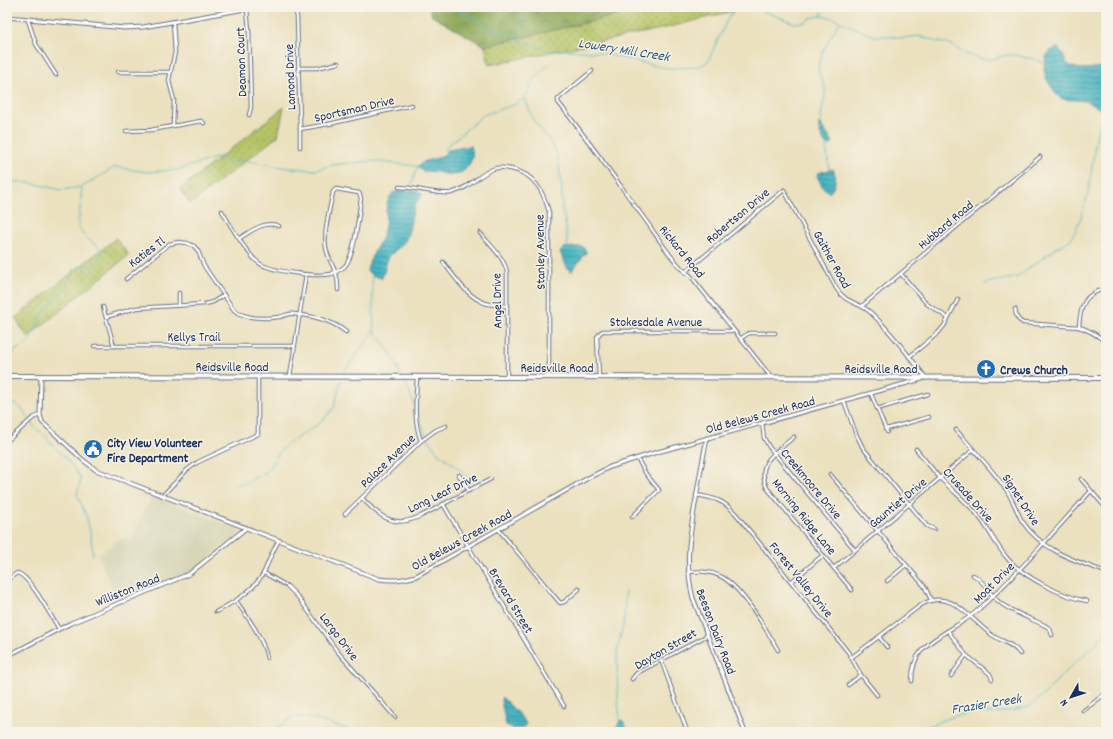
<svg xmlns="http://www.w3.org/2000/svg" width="1113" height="739" font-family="Dekko,sans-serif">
  <defs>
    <pattern id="grass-dots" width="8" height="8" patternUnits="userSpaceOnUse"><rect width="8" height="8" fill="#b6c466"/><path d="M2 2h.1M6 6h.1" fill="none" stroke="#93a057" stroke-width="1.8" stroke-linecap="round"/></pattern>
    <pattern id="forest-crowns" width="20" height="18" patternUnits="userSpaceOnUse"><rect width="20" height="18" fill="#90aa5b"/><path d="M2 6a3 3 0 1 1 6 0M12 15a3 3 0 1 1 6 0" fill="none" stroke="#758b4e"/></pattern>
    <pattern id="water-rules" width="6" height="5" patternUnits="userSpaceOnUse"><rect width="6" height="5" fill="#47b5c1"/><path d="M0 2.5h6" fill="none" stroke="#3a94a0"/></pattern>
  </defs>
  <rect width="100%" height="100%" fill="#f7f3e8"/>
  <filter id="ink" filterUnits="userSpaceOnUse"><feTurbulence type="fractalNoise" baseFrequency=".025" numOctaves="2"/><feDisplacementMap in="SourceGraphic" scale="8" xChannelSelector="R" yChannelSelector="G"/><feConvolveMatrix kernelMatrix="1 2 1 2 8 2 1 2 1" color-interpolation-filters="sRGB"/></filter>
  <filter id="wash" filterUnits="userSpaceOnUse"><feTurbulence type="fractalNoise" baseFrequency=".012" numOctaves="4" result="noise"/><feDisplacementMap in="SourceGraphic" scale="16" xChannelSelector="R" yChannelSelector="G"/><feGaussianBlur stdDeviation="0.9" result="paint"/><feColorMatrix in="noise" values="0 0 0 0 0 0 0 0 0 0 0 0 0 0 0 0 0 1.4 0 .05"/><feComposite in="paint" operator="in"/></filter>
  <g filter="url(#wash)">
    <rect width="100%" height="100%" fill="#ebe1bf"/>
    <polygon fill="#d7d6b7" points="152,496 237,528 239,531 238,534 194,570 178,579 119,604 98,555 118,540 131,538"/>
    <g fill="url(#grass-dots)" stroke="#687a62">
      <polygon points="652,7 749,7 666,28 489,65 485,46"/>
      <polygon points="284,107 278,136 190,204 180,189"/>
      <polygon points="116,238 129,255 28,337 15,318"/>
    </g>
    <polygon fill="url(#forest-crowns)" stroke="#566c5c" points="429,7 622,7 627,13 485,46 432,16"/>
    <g fill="url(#water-rules)" stroke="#317290">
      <path d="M1057,48C1062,50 1063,55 1065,60C1072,74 1094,67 1106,67V110L1100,109L1087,101L1061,99L1056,94L1046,78L1044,69L1046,57L1050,51Z"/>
      <path d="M819,123L832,141L833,143L831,145C829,145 827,146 825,143C822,139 817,127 819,123Z"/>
      <path d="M471,146C476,158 467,173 454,175C448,175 443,173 438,172C433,171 427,171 422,171L418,166L425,161L442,157L448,150Z"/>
      <path d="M833,169C837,176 836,187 829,193L822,186L817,176L818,173Z"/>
      <path d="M401,190L417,191L422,194V195C409,210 413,223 406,239C402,247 394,250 389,257C385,263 385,272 382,278L374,276L367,271C370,255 381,244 384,230C388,217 383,203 393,193Z"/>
      <polygon points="576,247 583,247 586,251 586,253 571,272 567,267 560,252 564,248"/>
      <polygon points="502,697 524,720 526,724 523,728 513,728 506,725 501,700"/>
      <polygon points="620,720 623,721 629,732 615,732"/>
    </g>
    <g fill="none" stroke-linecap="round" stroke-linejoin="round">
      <g stroke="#47b5c1" stroke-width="1">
        <polyline points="453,7 492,28 519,40 547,50 573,50 602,53 660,67 672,68 694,67 700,66 708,61 728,18 734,11 742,7"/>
        <polyline points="749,7 761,10 794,23 805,22 811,18 820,16 830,17 873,36 885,36 903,38 919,36 939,42 950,44 964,53 980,59 993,59 1006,55 1014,55 1033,59 1044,63"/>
        <polyline points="822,16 823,7"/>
        <path d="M516,38C525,29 524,19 523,7"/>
        <polyline points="525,98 533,120 548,138 557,154 562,187 562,209 565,222 568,248"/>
        <path d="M822,127C819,113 824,106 825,93C826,85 821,80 819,73C815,61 833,32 840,22"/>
        <path d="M826,144C826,153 829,161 829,170"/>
        <polyline points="446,154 446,147 483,115 516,104 525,97 535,78 549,64"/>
        <polyline points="7,181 31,183 61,190 82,187 115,167 147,172 177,170 219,157 224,158 230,165 233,162 242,160 288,168 315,170 332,165 370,161 418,166"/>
        <polyline points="409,191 418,166"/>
        <path d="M985,284C996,279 1008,281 1019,276L1052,251L1065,243L1070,240L1075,232L1081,217L1088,194L1096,139L1104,110"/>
        <polyline points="374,331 390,352 401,375"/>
        <polyline points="7,368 15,350 27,344 32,336 46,307 65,289 73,271 80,266 93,266 99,260 101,252 100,248 83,235 78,226 82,188"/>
        <polyline points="344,372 374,331 372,275"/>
        <polyline points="403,378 415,406"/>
        <path d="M7,396L12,403C20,405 25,412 29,419"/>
        <polyline points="416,410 426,435"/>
        <polyline points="31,421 35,428"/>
        <polyline points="37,429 41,432"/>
        <polyline points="44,434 53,445"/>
        <polyline points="428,438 438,453 455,465 478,487"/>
        <polyline points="55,447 67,459 80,477 80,485 77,494 87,518 91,536 93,555"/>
        <polyline points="236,485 245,483 266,472 281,450 287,444 319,424 334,408 341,380"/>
        <polyline points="620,720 618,701 617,653 624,620 625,592"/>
        <polyline points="513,727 514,732"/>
        <polyline points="270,732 281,726 291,718 297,716 311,718 350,730 370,732"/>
        <path d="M914,732C934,725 947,716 969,713C975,712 981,713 987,713C995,713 1019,710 1026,708C1038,703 1053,684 1062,675C1077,661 1092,648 1106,633"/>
      </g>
    </g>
  </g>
  <g filter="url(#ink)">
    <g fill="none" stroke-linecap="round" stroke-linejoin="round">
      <defs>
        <g id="minor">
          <polyline points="295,7 297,17 300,125 300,147"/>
          <polyline points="247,9 249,30 251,107 249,115"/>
          <polyline points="28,20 36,44 56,75"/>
          <polyline points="173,22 175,52 169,80 170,85 174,100 173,125"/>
          <polyline points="298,68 317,68 338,63"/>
          <path d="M592,71L558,99V102C590,142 619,184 649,225C658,238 677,268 690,275L771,377"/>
          <polyline points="118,72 170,72"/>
          <polyline points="300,129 329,124 412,105"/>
          <polyline points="126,131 151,130 201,121 204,123"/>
          <path d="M399,187C415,187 436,195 451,193C467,190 478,175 493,169C498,167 506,168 511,169C535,174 543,191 549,212V377"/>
          <path d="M222,211C230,225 248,255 259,263C272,272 317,277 331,274C336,272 342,269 345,266C355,255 359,214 361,198L359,193L336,189L333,192C330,208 323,233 326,248C328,259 335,268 337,278C338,282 338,286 338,290"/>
          <path d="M480,233C490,245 504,257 507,272V377"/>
          <path d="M240,238C251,231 265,220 279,226"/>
          <path d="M443,262C455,277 466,296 485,303C491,305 499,305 506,306"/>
          <path d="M685,272L784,190L836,288C846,304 857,301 870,312C890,330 909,356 926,378"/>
          <polyline points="901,274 927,304 948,318"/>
          <path d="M126,279L169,244L179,242L187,243L194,246L198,251L204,266L234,310C244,319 266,319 279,317C284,316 289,313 294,314C314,316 331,320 346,332"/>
          <polyline points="179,293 179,306"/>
          <polyline points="862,306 1040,157"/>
          <polyline points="103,307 114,346"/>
          <path d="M1015,309C1016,316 1017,320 1023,323L1079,327C1090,330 1097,335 1106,342"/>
          <polyline points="106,317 136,308 205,304 213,302 224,295"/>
          <path d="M1079,327C1080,308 1084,292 1106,289"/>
          <polyline points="740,339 749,333 775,333"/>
          <polyline points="94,346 294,346"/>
          <polyline points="909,357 938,333 944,326 958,299"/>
          <polyline points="290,376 306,274"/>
          <path d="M417,377C416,399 413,420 421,441"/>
          <polyline points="599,377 597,337 601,332 603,331 734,331"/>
          <polyline points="7,391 8,376"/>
          <polyline points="871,394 887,432"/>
          <polyline points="844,401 856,434 863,448 927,526 934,529"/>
          <polyline points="877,409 928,394"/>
          <polyline points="762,423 764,438 769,447 855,550"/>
          <polyline points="885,429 890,428 929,417"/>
          <path d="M956,430C973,449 991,468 1005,488C1012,498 1016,510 1022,521C1041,550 1075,561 1106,572"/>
          <path d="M794,437C776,452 755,462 767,488L852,590"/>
          <polyline points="7,441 33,418 40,415"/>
          <path d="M916,449C924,459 932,469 941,479C953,491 965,501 976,513C988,527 995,544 1007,558C1023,577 1063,597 1087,601"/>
          <polyline points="830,474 925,587 931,600"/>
          <polyline points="459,475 469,491"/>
          <polyline points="1081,479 1106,508"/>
          <polyline points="163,495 187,470 198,462 258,434 258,377"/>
          <path d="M696,495C715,498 723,500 736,514L848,652L861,675L877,695"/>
          <path d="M362,498C392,531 406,525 442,505C458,496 475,487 491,479"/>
          <polyline points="443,504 564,706"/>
          <polyline points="345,514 421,441 436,430 446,426"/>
          <polyline points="632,517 659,490 646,474 637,458"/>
          <polyline points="499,530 560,603 564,602 579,589"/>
          <polyline points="834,568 973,450"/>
          <path d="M688,572C700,571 711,571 722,577C743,589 766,629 778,650"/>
          <polyline points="264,573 287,586 298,597 337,651 395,717"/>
          <path d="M973,575C984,580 989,594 999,602C1011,612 1032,619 1046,626L1050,629L1052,635"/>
          <path d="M7,580L17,573C29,574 52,618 59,629"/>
          <polyline points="887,581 906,565"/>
          <polyline points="791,582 823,555"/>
          <path d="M236,601C249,619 262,636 267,658"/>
          <path d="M216,612C234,602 254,591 264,572C269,561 273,550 279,540"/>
          <polyline points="948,631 966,655 990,674 992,679"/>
          <polyline points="879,637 887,647"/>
          <path d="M852,657L921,605C952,587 970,620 992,635C1002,642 1014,644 1020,654"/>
          <polyline points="661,660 686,728"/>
          <polyline points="951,676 966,655"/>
          <polyline points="632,679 637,673 708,635"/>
          <path d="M912,681C912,670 914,659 922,650C936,634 963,625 979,609C1019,573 1054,531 1091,491"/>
          <polyline points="848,685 861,675"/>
          <polyline points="1083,711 1106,693"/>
        </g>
        <g id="tertiary">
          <polyline points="7,17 125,28 143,27 256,7"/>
          <path d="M41,376L40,415L42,422L83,460L96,470L379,579C393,581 402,580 416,576L588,478L610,467L654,453L922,379"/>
          <path d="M707,438C703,458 699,479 696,499C690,533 684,564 693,598L745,732"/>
          <polyline points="7,656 71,623 189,574 246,528"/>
        </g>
        <polyline id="secondary" points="1104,7 1106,10"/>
        <polyline id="trunk" points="7,376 1106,378"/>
      </defs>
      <use href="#minor" stroke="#646d80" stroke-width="4.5"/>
      <use href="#tertiary" stroke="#646d80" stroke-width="5"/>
      <use href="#secondary" stroke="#646d80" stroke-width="5.5"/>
      <use href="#trunk" stroke="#646d80" stroke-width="6"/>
      <use href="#minor" stroke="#fff" stroke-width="2.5"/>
      <use href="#tertiary" stroke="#fff" stroke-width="3"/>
      <use href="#secondary" stroke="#fff" stroke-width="3.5"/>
      <use href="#trunk" stroke="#fff" stroke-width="4"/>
    </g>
  </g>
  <defs>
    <symbol id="church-disc" viewBox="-11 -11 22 22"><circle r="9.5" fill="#1f6fb2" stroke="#f7f3e8"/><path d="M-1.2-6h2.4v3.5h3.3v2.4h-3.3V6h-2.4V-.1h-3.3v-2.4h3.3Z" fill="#fff"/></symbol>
    <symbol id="civic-disc" viewBox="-11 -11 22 22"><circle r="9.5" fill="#1f6fb2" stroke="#f7f3e8"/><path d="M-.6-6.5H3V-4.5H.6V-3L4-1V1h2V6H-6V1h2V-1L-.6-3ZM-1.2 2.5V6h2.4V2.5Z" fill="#fff"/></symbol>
  </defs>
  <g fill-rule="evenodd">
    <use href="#church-disc" x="975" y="358" width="22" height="22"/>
    <use href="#civic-disc" x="82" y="438" width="22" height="22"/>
  </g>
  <g text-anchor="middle" stroke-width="3" stroke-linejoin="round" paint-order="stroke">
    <g font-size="13" fill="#1b2f5e" stroke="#f7f3e8">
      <text transform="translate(240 62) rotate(-92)" y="5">Deamon Court</text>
      <text transform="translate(289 77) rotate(-92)" y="5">Lamond Drive</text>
      <text transform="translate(354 108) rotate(-13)" y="5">Sportsman Drive</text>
      <text transform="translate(737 215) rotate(-40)" y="5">Robertson Drive</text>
      <text transform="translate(945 224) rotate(-40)" y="5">Hubbard Road</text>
      <text transform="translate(146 251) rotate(-37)" y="5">Katies Tl</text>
      <text transform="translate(683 251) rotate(51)" y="5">Rickard Road</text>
      <text transform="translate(539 252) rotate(-91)" y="5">Stanley Avenue</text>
      <text transform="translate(833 259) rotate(61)" y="5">Gaither Road</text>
      <text transform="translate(496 301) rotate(-91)" y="5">Angel Drive</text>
      <text x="656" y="326">Stokesdale Avenue</text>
      <text x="194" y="341">Kellys Trail</text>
      <text x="232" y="371">Reidsville Road</text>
      <text x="557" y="372">Reidsville Road</text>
      <text x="881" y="373">Reidsville Road</text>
      <text transform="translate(760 414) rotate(-15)" y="5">Old Belews Creek Road</text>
      <text transform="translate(387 460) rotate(-44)" y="5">Palace Avenue</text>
      <text transform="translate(812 483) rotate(50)" y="5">Creekmoore Drive</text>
      <text transform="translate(442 492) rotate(-26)" y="5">Long Leaf Drive</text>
      <text transform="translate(969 494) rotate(48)" y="5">Crusade Drive</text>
      <text transform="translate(1022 499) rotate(57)" y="5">Signet Drive</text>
      <text transform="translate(897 502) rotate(-40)" y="5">Gauntlet Drive</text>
      <text transform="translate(805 516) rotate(51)" y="5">Morning Ridge Lane</text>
      <text transform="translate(461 539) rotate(-29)" y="5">Old Belews Creek Road</text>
      <text transform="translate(802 579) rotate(51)" y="5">Forest Valley Drive</text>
      <text transform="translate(993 582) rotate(-45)" y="5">Moat Drive</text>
      <text transform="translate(127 589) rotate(-22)" y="5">Williston Road</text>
      <text transform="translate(512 600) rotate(59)" y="5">Brevard Street</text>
      <text transform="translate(717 631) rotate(69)" y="5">Beeson Dairy Road</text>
      <text transform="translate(340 636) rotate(53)" y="5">Largo Drive</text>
      <text transform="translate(665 648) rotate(-30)" y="5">Dayton Street</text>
    </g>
    <g font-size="13" font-weight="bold" fill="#1b2f5e" stroke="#f7f3e8" text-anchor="start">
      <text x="1000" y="374">Crews Church</text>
      <text x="107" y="447">City View Volunteer<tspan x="107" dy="15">Fire Department</tspan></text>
    </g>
    <g font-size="14" font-style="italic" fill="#28577c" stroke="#f7f3e8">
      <text transform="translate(624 49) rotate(9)" y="5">Lowery Mill Creek</text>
      <text transform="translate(986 703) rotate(-9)" y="5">Frazier Creek</text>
    </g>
  </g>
  <rect width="1113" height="739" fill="none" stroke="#f7f3e8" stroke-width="24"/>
  <g transform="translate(1071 697) rotate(231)" stroke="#f7f3e8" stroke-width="3" paint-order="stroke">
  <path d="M0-3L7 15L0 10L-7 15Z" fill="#1b2f5e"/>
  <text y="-6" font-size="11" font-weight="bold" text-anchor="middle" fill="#1b2f5e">N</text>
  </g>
</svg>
